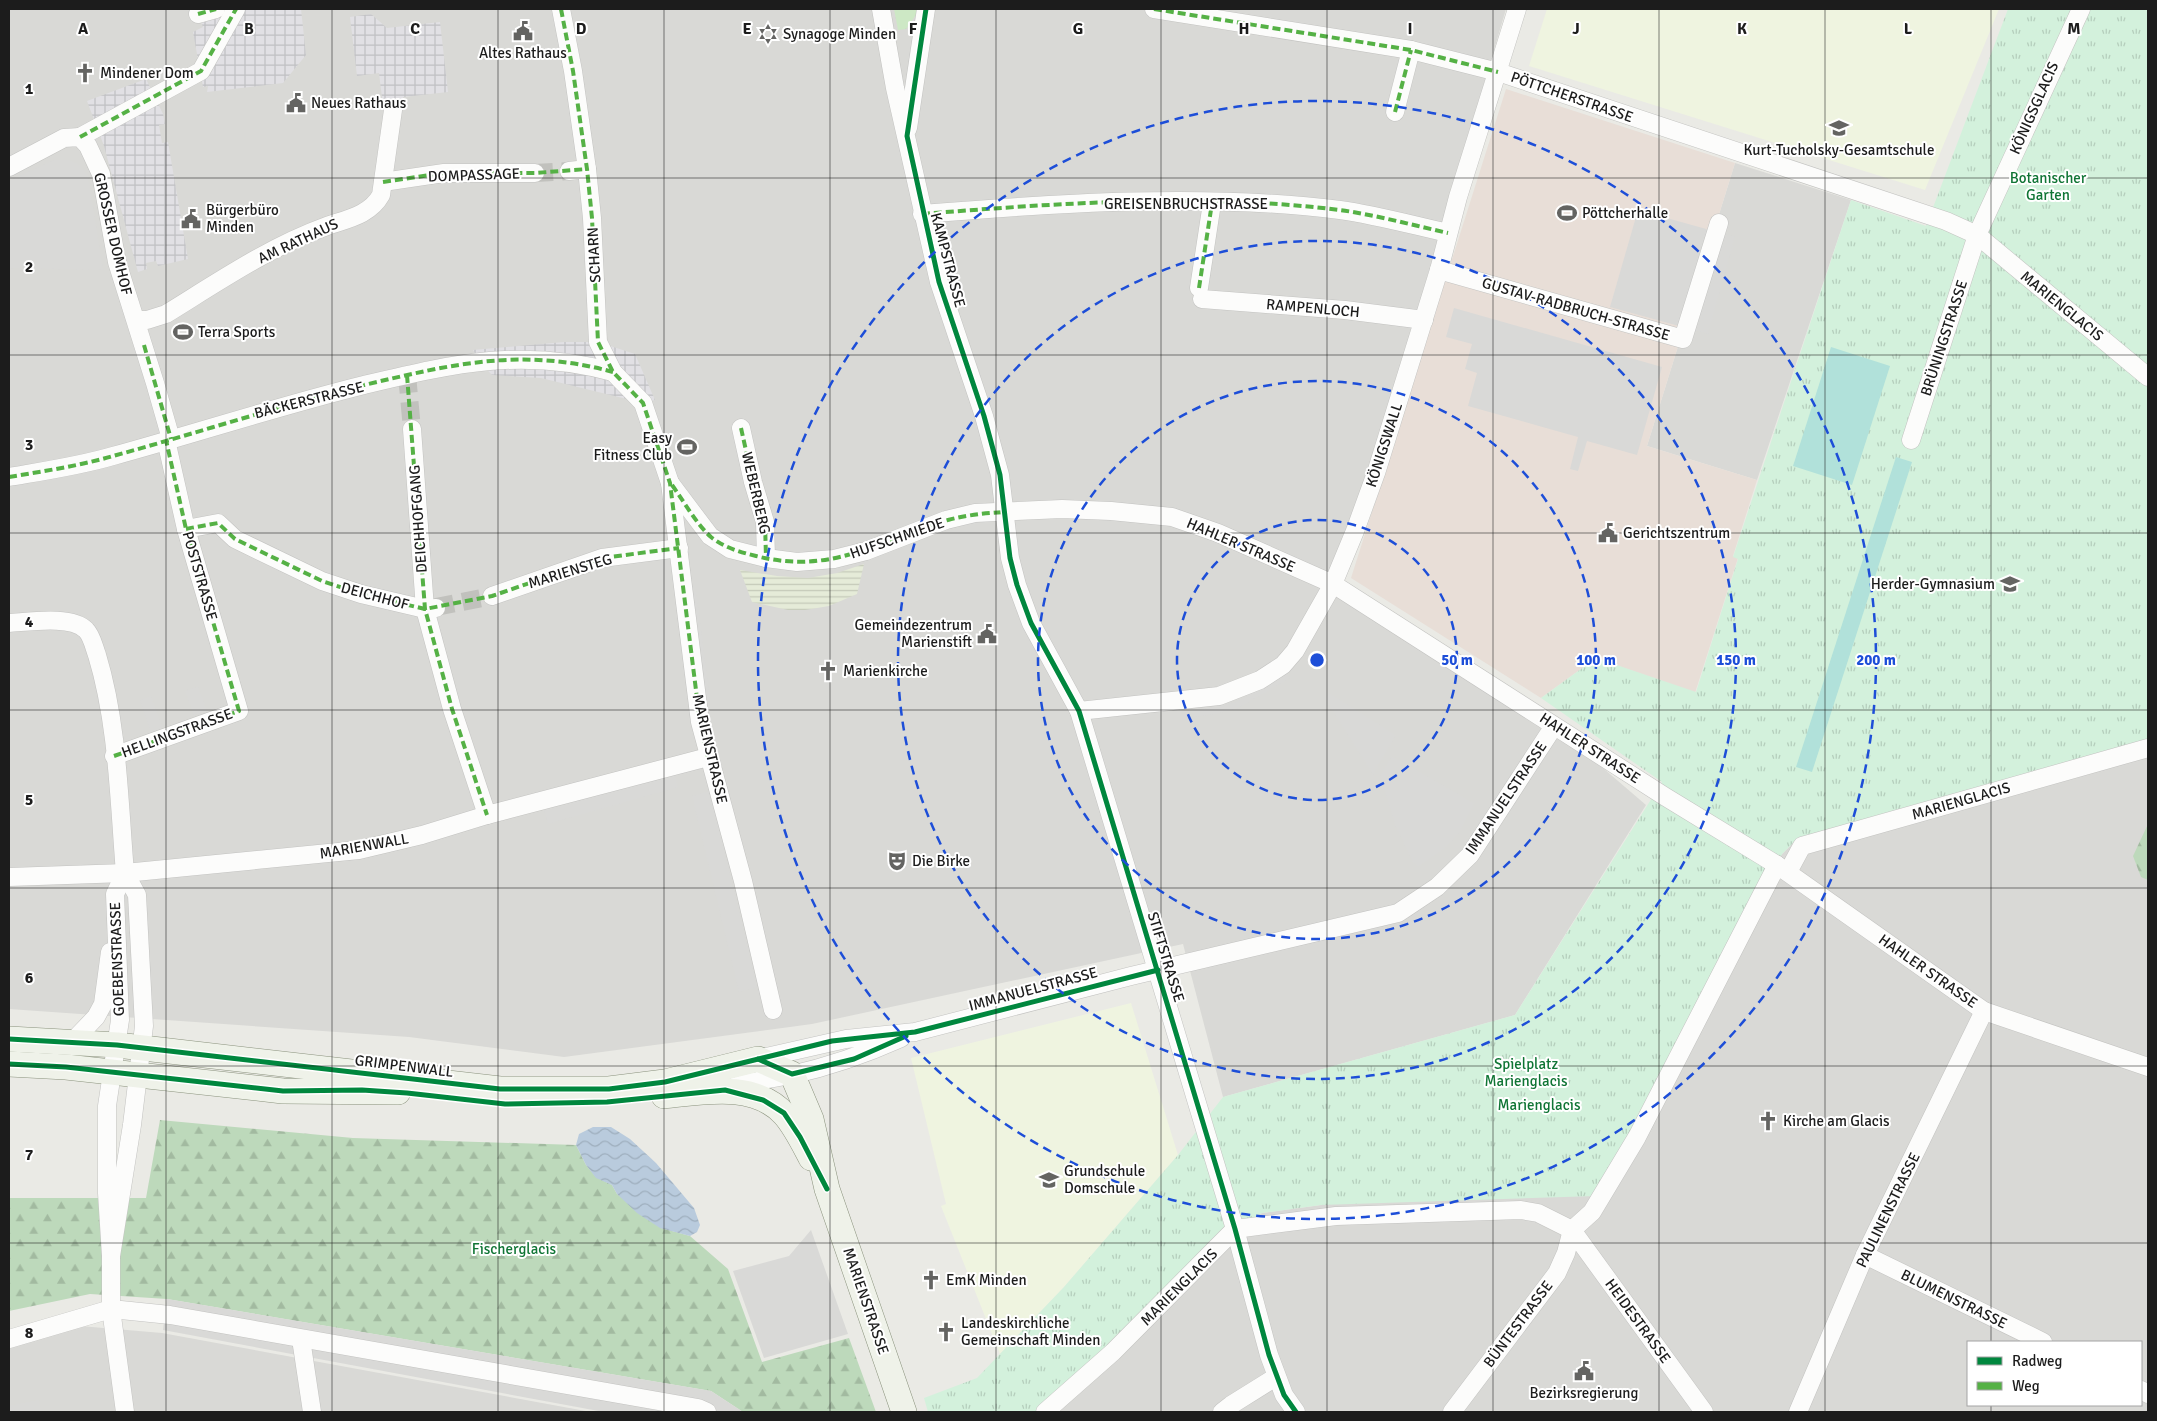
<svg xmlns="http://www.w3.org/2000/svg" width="2157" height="1421" font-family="Signika,sans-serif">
  <defs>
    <pattern id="farmland-rules" width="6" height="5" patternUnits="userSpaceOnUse" patternTransform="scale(1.25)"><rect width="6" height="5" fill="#e5ebd8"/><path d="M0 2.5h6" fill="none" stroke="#c4c9b9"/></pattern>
    <pattern id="grass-tufts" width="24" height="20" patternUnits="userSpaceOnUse" patternTransform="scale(1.25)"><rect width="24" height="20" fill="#cde8c5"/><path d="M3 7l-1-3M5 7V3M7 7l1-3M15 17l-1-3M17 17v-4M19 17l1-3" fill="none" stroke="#afc6a9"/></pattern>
    <pattern id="forest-firs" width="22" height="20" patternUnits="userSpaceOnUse" patternTransform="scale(1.25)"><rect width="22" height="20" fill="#bdd9bb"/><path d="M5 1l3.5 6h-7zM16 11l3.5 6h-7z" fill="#a2baa0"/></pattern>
    <pattern id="park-tufts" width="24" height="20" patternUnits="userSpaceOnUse" patternTransform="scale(1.25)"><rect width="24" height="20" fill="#d3f1dc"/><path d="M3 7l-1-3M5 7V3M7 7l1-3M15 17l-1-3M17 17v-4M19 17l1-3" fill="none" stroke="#b5cebc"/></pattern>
    <pattern id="plaza-grid" width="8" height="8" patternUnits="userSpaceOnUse" patternTransform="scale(1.25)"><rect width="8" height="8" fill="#e1e0e4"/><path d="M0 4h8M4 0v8" fill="none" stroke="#c0c0c3"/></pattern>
    <pattern id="water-waves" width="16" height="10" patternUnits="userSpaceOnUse" patternTransform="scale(1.25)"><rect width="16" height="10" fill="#b9cbdd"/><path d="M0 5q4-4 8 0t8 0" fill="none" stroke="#9eaebd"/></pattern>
  </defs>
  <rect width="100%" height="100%" fill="#eaeae5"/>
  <g fill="#d9d9d6" fill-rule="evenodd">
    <polygon points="9,9 1506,9 1366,485 1325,585 1554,726 1646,805 1515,1015 1223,1097 1183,944 812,1024 564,1057 409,1037 9,1009"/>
    <polygon points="1735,163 1851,200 1757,480 1647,446"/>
    <path d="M2148,751V1412H1040L1235,1229L1262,1213L1321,1205L1782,854L1797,839ZM1968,1342H2141V1405H1968Z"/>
    <polygon points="80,1326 162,1333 591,1412 9,1412 9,1348"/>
  </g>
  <polygon fill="#e8ded7" points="1506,89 1735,163 1647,446 1757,480 1733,556 1738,558 1695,693 1596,658 1541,698 1351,578"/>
  <g fill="#eff4e0">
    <polygon points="1547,9 1999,9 1925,190 1529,66"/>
    <polygon points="1131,1003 1178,1155 1064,1287 1000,1354 941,1206 946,1204 911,1058"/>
  </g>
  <polygon fill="url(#farmland-rules)" points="864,564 857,594 829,606 805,610 788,610 752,602 740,570 777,576 808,578 837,573"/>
  <polygon fill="url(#grass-tufts)" points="894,9 917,9 918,12 906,29 898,30"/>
  <g fill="url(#forest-firs)">
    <polygon points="2148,824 2148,880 2141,877 2133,856"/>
    <polygon points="160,1120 353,1138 576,1145 586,1165 596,1177 612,1185 617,1194 661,1228 690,1236 728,1269 762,1362 849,1338 876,1412 743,1412 711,1391 167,1299 90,1294 9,1311 9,1198 146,1198"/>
  </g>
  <polygon fill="url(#park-tufts)" points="2008,9 2148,9 2148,751 1797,839 1782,854 1596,1196 1321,1205 1262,1213 1235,1229 1054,1399 1034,1412 928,1412 924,1398 977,1378 1064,1287 1178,1155 1223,1097 1515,1015 1662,782 1541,698 1596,658 1696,692 1738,559 1733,557 1851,200 1926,226"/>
  <g fill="#b1e1da">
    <polygon points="1831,347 1890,366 1852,485 1793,466"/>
    <polygon points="1896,457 1912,462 1812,772 1796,767"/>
  </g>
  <g fill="#d9d9d7">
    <polygon points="54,160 69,160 80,165 88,175 103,270 9,268 9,181"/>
    <polygon points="1638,210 1735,237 1708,334 1610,307"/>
    <polygon points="1454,308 1662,367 1637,455 1587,441 1578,471 1570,469 1578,437 1468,406 1477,373 1465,369 1472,344 1446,337"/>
    <polygon points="696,591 710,701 703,702 689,592"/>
    <polygon points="1286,673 1290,678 1238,708 1215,714 1194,717 1193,711 1236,702"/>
    <polygon points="198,686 207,711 194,716 185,691"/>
    <polygon points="1329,693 1396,735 1373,775 1325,699"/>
    <polygon points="151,696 163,729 151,733 140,700"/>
    <polygon points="1392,756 1474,803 1459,833 1447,847 1418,867 1413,863 1395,825 1380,775"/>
    <polygon points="675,773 678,787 548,824 544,810"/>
    <polygon points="710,791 757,987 739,992 692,796"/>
    <polygon points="811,1230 848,1334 764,1358 733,1271 789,1256"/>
    <polygon points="167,1299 711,1391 743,1412 604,1412 163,1330"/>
    <polygon points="39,1400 41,1412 9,1412 9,1406"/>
  </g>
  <g fill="url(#plaza-grid)">
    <polygon points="196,9 301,9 306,55 283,83 207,92 208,86 203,87 193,32 203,27"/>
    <polygon points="371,14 387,28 440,22 448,92 403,97 404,109 386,111 384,114 379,73 357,76 350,17"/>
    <polygon points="146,79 163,114 165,124 159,125 162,143 168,142 188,259 158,266 156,261 146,263 147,269 138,272 104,146 87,101"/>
    <polygon points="564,342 598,342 635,354 655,400 643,403 541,378 492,375 479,361 473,350"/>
  </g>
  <polygon fill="url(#water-waves)" points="593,1127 611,1127 630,1139 656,1163 694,1208 700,1225 697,1232 690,1236 660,1228 637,1213 617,1194 612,1185 596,1178 586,1165 576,1145 579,1134"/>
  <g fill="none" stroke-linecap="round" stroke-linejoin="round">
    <g stroke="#c1c1bd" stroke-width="18" stroke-dasharray="18 9" stroke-linecap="butt">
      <polyline points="535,173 569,171"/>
      <polyline points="407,375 412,429"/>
      <polyline points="436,607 492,596"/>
    </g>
    <defs>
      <g id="street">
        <polyline points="561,9 573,71 587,169 592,218 598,342 613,372 643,403 670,483 700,722 743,881 773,1010"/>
        <polyline points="881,9 895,88 939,282 984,416 1000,475 1010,558 1017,585 1031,623 1079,711 1235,1229 1269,1355 1284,1395 1296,1412"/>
        <polyline points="1154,9 1411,50 1498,72 1946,221 1977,235 2148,377"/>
        <polyline points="198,14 216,9"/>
        <polyline points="1395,112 1411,50"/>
        <polyline points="908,128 926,9"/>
        <polyline points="80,137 201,71 236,9"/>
        <polyline points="9,167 64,138 80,137 88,146 101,174 117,262 155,383 171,439"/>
        <polyline points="569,171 587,169"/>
        <polyline points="383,182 444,173 535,173"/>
        <path d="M922,214C1058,203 1205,193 1340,210C1376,215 1412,225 1448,233"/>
        <polyline points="1439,270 1683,339 1719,223"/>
        <polyline points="1199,288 1212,203"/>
        <polyline points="1202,299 1345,310 1424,320"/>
        <path d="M136,320H147L166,314C218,282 269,247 327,226C347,219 370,215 381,195L393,110"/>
        <polyline points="741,428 753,482 765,522 766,558"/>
        <polyline points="412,429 425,609 452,709 487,815"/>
        <polyline points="1911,440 1977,235 2081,9"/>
        <path d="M9,477C44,471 79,466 113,456C197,433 279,406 364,385C453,364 522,347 613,372"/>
        <polyline points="670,483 710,536 730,549 766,558 797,562 834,559 866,551 946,520 975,513 1062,509 1111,511 1172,517 1218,533 1333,584 1664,796 1777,865 1984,1011 2148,1067"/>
        <polyline points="186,529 218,523 235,539 322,581 361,594 425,609 436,608"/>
        <polyline points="492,596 602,558 679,548"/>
        <path d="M9,623C28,622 72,615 86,630C92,636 94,647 97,655C118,724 119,801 125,873L137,895L144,1026L132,1125L111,1256"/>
        <polyline points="1079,711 1219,696 1260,680 1283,665 1295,651 1333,584 1355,531 1376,473 1439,270 1458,197 1517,9"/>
        <polyline points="114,756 239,711 186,529 166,440"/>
        <polyline points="1788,872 1802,846 2148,748"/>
        <polyline points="125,873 115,894 120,1020 107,1106 107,1193 111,1256 111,1309 125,1412"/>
        <polyline points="9,877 125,873 359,850 422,835 487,815 708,757"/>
        <polyline points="73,1041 96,1017 103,1004 110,952"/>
        <polyline points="758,1059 846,1039 915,1032 1131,976 1398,913 1437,887 1470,855 1554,726"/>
        <path d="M727,1089C748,1081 770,1079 791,1075C832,1066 863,1055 901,1038"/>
        <polyline points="1572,1230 1592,1212 1637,1137 1777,865"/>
        <polyline points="1865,1255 2043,1342"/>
        <polyline points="9,1339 111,1309 170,1315 698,1408 707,1412"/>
        <polyline points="301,1339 312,1412"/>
        <polyline points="2141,1390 2148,1394"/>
        <polyline points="1045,1412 1113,1352 1235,1229 1336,1216 1521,1210 1538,1213 1572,1230 1704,1412"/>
        <polyline points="1222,1412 1231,1405 1276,1377"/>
        <polyline points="1452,1412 1557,1273 1566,1253 1572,1230"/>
        <polyline points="1798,1412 1865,1255 1984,1011"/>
      </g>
      <g id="secondary">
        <polyline points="9,1039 117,1045 500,1089 609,1089 665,1082 758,1059 792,1074 811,1119 827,1189 904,1412"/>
        <polyline points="9,1064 66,1067 283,1091 398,1092"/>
        <path d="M664,1096C703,1092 755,1081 785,1115C796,1128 803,1143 811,1158"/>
      </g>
    </defs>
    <use href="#street" stroke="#c3c3c1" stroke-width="19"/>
    <use href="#secondary" stroke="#8b937e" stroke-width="26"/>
    <use href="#street" stroke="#fcfcfb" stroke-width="18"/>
    <use href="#secondary" stroke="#eff2e9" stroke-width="25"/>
    <g stroke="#55b145" stroke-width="4" stroke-dasharray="8 4" stroke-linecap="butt">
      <polyline points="561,9 573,71 587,169 592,218 598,342 613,372 643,403 670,483 700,722 708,757"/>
      <polyline points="1154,9 1411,50 1498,72"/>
      <polyline points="198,14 216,9"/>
      <polyline points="1395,112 1411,50"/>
      <polyline points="80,137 201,71 236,9"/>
      <polyline points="383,182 444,173 535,173 587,169"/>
      <path d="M922,214C1058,203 1205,193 1340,210C1376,215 1412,225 1448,233"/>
      <polyline points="1199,288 1212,203"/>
      <polyline points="144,345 171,439"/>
      <polyline points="407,375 425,609 452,709 487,815"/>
      <polyline points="741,428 753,482 765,522 766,558"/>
      <path d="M9,477C44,471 79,466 113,456C197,433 279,406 364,385C453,364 522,347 613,372"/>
      <path d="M672,485C683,500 697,525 711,537C725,548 740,552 756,556C835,576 878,539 948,520C967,515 985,513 1005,512"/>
      <polyline points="186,529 218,523 235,539 322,581 361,594 425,609 492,596 602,558 679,548"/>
      <polyline points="114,756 239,711 186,529 166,440"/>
    </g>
    <defs>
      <g id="cycleway">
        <polyline points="926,9 907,136 939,282 984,416 1000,475 1010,558 1017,585 1031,623 1079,711 1235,1229 1269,1355 1284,1395 1296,1412"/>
        <polyline points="9,1039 117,1045 500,1089 609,1089 665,1082 832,1041 915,1032 1158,970"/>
        <polyline points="758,1059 792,1074 854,1059 906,1036"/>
        <polyline points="9,1064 66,1067 283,1091 362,1090 407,1093 505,1104 607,1102 725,1090 763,1100 784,1113 800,1137 827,1189"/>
      </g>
    </defs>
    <use href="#cycleway" stroke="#fff" stroke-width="8"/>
    <use href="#cycleway" stroke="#00873e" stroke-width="5"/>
  </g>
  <path fill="none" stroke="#1c1c1c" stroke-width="1" stroke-opacity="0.55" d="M166,9V1412M332,9V1412M498,9V1412M664,9V1412M830,9V1412M996,9V1412M1161,9V1412M1327,9V1412M1493,9V1412M1659,9V1412M1825,9V1412M1991,9V1342M9,178H2148M9,355H2148M9,533H2148M9,710H2148M9,888H2148M9,1066H2148M9,1243H2148M1991,1405V1412"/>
  <g fill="none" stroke="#1d4ed8" stroke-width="2.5" stroke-dasharray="9 6">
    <circle cx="1317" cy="660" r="140"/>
    <circle cx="1317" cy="660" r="279"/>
    <circle cx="1317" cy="660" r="419"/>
    <circle cx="1317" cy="660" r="559"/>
  </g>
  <defs>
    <symbol id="civic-bare" viewBox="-9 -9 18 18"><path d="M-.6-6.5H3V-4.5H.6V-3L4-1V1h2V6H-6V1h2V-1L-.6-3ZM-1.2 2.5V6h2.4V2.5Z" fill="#646462" stroke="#fff" stroke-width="2.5" paint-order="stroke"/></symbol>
    <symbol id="synagogue-bare" viewBox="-9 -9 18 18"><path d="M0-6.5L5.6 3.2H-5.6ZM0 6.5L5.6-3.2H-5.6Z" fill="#646462" stroke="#fff" stroke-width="2.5" paint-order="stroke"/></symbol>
    <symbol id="church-bare" viewBox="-9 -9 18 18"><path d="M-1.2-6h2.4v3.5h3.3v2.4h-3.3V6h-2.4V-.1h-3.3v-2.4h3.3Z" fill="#646462" stroke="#fff" stroke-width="2.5" paint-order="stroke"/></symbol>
    <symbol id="school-bare" viewBox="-9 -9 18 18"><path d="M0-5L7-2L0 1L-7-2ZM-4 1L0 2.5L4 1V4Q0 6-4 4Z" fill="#646462" stroke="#fff" stroke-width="2.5" paint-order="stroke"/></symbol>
    <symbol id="stadium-bare" viewBox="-9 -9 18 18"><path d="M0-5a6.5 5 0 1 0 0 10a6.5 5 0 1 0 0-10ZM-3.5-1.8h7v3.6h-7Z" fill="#646462" stroke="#fff" stroke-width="2.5" paint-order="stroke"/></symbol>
    <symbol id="theatre-bare" viewBox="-9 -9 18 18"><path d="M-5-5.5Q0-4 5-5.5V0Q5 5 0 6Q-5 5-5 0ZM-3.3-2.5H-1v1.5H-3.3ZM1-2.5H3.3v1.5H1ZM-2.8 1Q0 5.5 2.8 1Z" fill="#646462" stroke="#fff" stroke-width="2.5" paint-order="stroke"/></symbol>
  </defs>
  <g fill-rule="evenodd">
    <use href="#civic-bare" x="509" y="17" width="28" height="28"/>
    <use href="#synagogue-bare" x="754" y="20" width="28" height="28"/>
    <use href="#church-bare" x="71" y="59" width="28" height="28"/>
    <use href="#civic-bare" x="282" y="89" width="28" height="28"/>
    <use href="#school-bare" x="1825" y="114" width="28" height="28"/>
    <use href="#stadium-bare" x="1553" y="199" width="28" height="28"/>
    <use href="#civic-bare" x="177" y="205" width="28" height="28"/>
    <use href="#stadium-bare" x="169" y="318" width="28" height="28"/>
    <use href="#stadium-bare" x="673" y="433" width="28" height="28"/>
    <use href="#civic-bare" x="1594" y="519" width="28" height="28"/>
    <use href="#school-bare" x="1996" y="570" width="28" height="28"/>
    <use href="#civic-bare" x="973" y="620" width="28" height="28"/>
    <use href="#church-bare" x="814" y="657" width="28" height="28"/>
    <use href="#theatre-bare" x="883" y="847" width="28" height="28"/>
    <use href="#church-bare" x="1754" y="1107" width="28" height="28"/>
    <use href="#school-bare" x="1035" y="1166" width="28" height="28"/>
    <use href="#church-bare" x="917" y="1266" width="28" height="28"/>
    <use href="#church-bare" x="932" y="1318" width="28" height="28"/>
    <use href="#civic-bare" x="1570" y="1357" width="28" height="28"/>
  </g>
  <g text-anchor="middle" stroke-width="4" stroke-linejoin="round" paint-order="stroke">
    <g font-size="15" fill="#1c1c1c" stroke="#fff" text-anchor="start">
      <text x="783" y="39">Synagoge Minden</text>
      <text x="523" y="58" text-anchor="middle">Altes Rathaus</text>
      <text x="100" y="78">Mindener Dom</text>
      <text x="311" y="108">Neues Rathaus</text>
      <text x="1839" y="155" text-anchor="middle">Kurt-Tucholsky-Gesamtschule</text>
      <text x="206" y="215">Bürgerbüro<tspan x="206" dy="17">Minden</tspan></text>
      <text x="1582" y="218">Pöttcherhalle</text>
      <text x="198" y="337">Terra Sports</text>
      <text x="672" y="443" text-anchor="end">Easy<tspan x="672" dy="17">Fitness Club</tspan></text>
      <text x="1623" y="538">Gerichtszentrum</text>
      <text x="1995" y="589" text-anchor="end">Herder-Gymnasium</text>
      <text x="972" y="630" text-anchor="end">Gemeindezentrum<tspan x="972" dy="17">Marienstift</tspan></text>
      <text x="843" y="676">Marienkirche</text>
      <text x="912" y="866">Die Birke</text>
      <text x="1783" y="1126">Kirche am Glacis</text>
      <text x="1064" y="1176">Grundschule<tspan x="1064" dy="17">Domschule</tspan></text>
      <text x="946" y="1285">EmK Minden</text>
      <text x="961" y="1328">Landeskirchliche<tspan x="961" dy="17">Gemeinschaft Minden</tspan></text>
      <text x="1584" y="1398" text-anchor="middle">Bezirksregierung</text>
    </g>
    <g font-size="15" fill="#1c1c1c" stroke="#fff">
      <text transform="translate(1572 97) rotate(19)" y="5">PÖTTCHERSTRASSE</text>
      <text transform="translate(2034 108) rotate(-66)" y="5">KÖNIGSGLACIS</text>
      <text transform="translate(474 175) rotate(-2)" y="5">DOMPASSAGE</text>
      <text x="1186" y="209">GREISENBRUCHSTRASSE</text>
      <text transform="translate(113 234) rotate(77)" y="5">GROSSER DOMHOF</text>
      <text transform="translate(298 241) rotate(-25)" y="5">AM RATHAUS</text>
      <text transform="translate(594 255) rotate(-93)" y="5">SCHARN</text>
      <text transform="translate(948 260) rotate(75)" y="5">KAMPSTRASSE</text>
      <text transform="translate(2062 306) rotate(39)" y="5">MARIENGLACIS</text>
      <text transform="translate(1313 308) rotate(5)" y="5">RAMPENLOCH</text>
      <text transform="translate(1576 309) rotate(16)" y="5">GUSTAV-RADBRUCH-STRASSE</text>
      <text transform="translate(1944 338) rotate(-72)" y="5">BRÜNINGSTRASSE</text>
      <text transform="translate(309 400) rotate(-14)" y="5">BÄCKERSTRASSE</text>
      <text transform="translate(1384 445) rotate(-72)" y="5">KÖNIGSWALL</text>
      <text transform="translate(756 493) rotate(77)" y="5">WEBERBERG</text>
      <text transform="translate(418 519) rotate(-94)" y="5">DEICHHOFGANG</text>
      <text transform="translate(897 538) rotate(-19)" y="5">HUFSCHMIEDE</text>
      <text transform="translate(1241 545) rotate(23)" y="5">HAHLER STRASSE</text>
      <text transform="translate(570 571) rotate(-17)" y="5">MARIENSTEG</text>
      <text transform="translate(200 576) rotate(74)" y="5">POSTSTRASSE</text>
      <text transform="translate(375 596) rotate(15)" y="5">DEICHHOF</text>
      <text transform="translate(177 733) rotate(-20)" y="5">HELLINGSTRASSE</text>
      <text transform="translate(1590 748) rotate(33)" y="5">HAHLER STRASSE</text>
      <text transform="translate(710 749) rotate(77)" y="5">MARIENSTRASSE</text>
      <text transform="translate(1506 798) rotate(-56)" y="5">IMMANUELSTRASSE</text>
      <text transform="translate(1961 801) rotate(-16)" y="5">MARIENGLACIS</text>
      <text transform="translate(364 846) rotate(-10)" y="5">MARIENWALL</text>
      <text transform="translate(1166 957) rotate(73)" y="5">STIFTSTRASSE</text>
      <text transform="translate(117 959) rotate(-92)" y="5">GOEBENSTRASSE</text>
      <text transform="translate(1928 971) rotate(35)" y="5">HAHLER STRASSE</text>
      <text transform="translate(1033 989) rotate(-15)" y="5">IMMANUELSTRASSE</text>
      <text transform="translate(404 1066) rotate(7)" y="5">GRIMPENWALL</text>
      <text transform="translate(1888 1210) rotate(-64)" y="5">PAULINENSTRASSE</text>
      <text transform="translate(1179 1287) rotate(-45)" y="5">MARIENGLACIS</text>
      <text transform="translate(1954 1299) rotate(26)" y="5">BLUMENSTRASSE</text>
      <text transform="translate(866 1301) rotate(71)" y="5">MARIENSTRASSE</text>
      <text transform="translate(1638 1321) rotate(54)" y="5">HEIDESTRASSE</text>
      <text transform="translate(1518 1324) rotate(-53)" y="5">BÜNTESTRASSE</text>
    </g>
    <g font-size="15" fill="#107535" stroke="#fff">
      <text x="2048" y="183">Botanischer<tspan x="2048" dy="17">Garten</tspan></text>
      <text x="1526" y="1069">Spielplatz<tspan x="1526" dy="17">Marienglacis</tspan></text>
      <text x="1539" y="1110">Marienglacis</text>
      <text x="514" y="1254">Fischerglacis</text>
    </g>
  </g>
  <g font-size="16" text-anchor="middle" font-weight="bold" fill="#1c1c1c" stroke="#fff" stroke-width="4" stroke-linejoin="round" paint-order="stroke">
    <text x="83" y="34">A</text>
    <text x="249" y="34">B</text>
    <text x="415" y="34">C</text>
    <text x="581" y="34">D</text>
    <text x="747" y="34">E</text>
    <text x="913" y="34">F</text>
    <text x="1078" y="34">G</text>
    <text x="1244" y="34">H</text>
    <text x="1410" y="34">I</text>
    <text x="1576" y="34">J</text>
    <text x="1742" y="34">K</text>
    <text x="1908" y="34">L</text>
    <text x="2074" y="34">M</text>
    <text x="29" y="94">1</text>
    <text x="29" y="272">2</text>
    <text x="29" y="450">3</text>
    <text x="29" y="627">4</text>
    <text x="29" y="805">5</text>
    <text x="29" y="983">6</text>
    <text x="29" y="1160">7</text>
    <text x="29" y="1338">8</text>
  </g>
  <circle cx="1317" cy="660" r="8" fill="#1d4ed8" stroke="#fff" stroke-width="2.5"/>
  <g font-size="15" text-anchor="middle" font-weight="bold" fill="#1d4ed8" stroke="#fff" stroke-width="4" stroke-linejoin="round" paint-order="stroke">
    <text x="1457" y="665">50 m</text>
    <text x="1596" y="665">100 m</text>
    <text x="1736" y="665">150 m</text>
    <text x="1876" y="665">200 m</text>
  </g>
  <rect width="2157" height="1421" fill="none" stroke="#1c1c1c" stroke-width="20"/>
  <rect x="1967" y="1341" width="175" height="65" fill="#ffffff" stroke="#a4a4a4"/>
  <rect x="1977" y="1357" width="25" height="8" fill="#00873e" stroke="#a4a4a4"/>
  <text x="2012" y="1366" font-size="15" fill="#1c1c1c">Radweg</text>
  <rect x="1977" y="1382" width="25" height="8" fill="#55b145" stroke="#a4a4a4"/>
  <text x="2012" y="1391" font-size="15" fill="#1c1c1c">Weg</text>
</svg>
